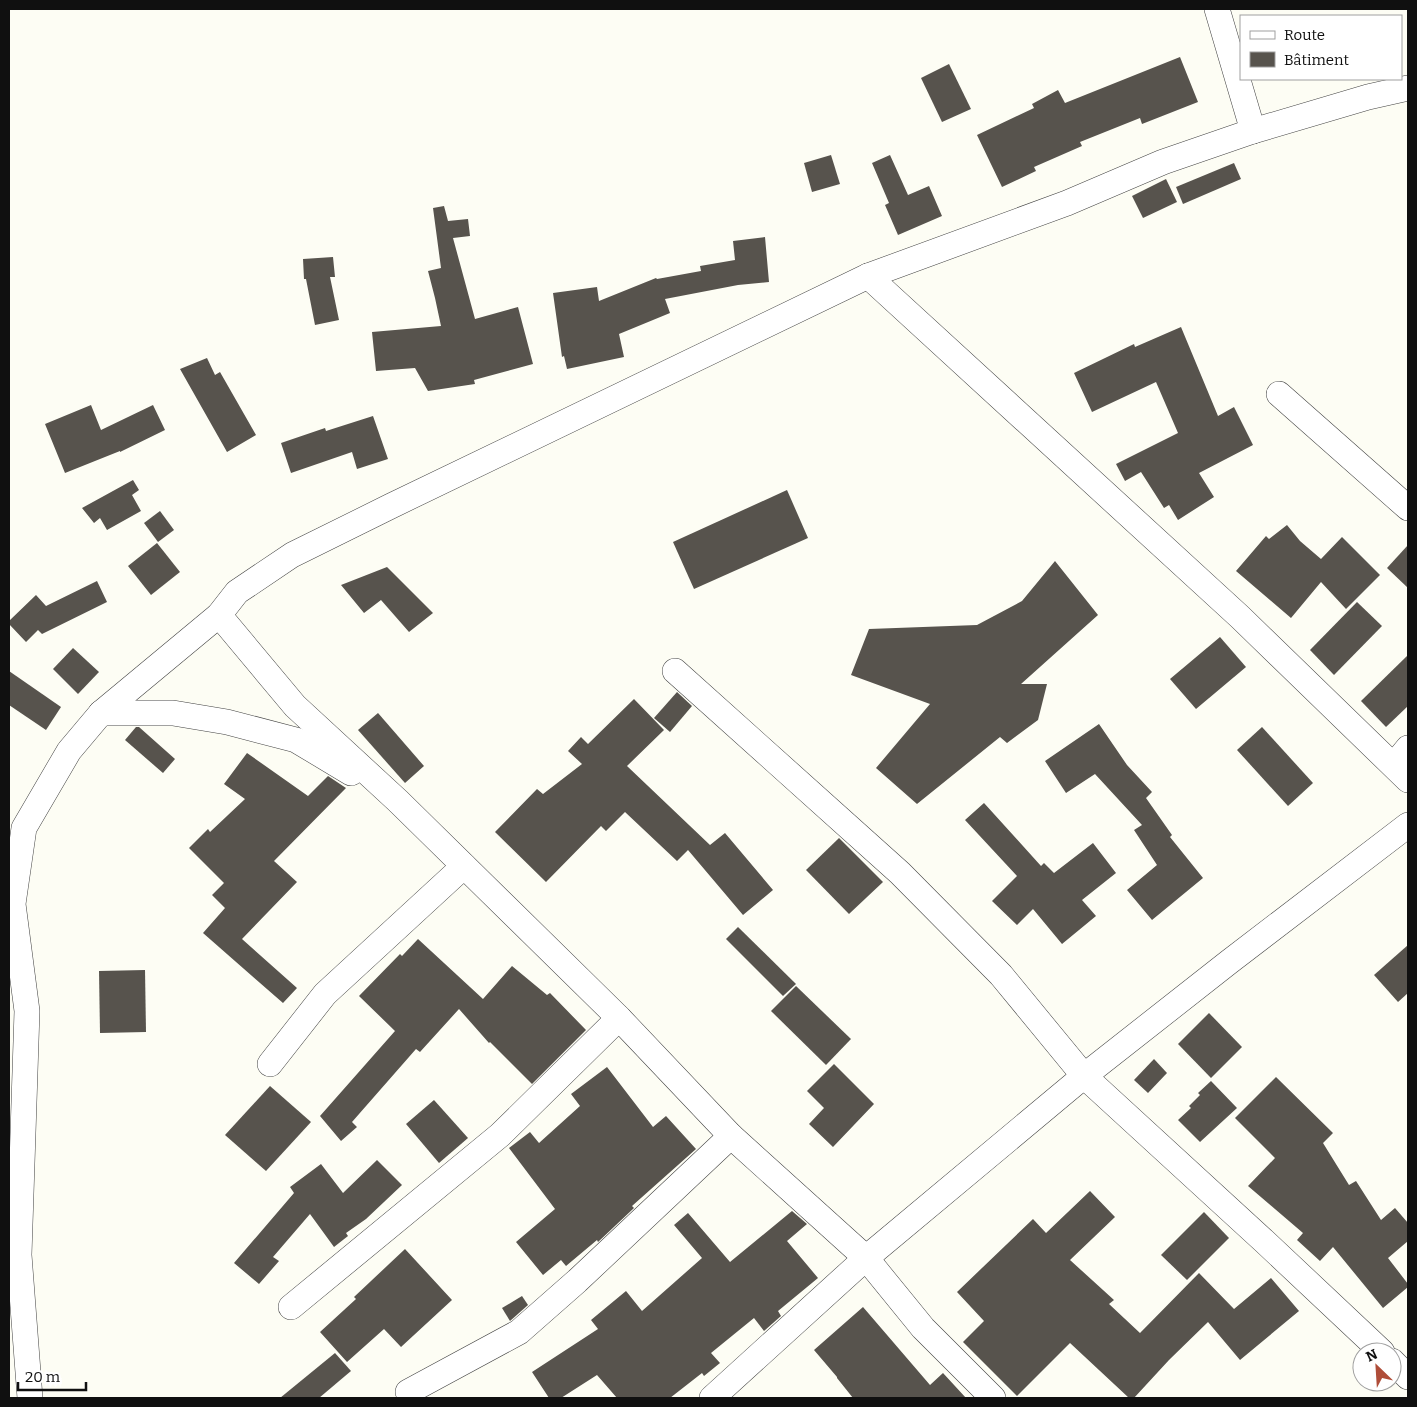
<svg xmlns="http://www.w3.org/2000/svg" width="1417" height="1407" font-family="Bitter,serif">
  <rect width="100%" height="100%" fill="#fdfdf4"/>
  <g fill="#57534d">
    <polygon points="1180,57 1198,102 1142,124 1140,118 1080,142 1082,146 1034,167 1036,171 1002,187 977,135 1034,108 1032,104 1058,90 1065,103"/>
    <polygon points="949,64 971,109 942,122 921,78"/>
    <polygon points="831,155 840,184 812,192 804,163"/>
    <polygon points="890,155 908,195 929,186 942,216 898,235 885,205 889,203 872,163"/>
    <polygon points="1234,163 1241,179 1183,204 1176,187"/>
    <polygon points="1166,179 1177,202 1143,218 1132,196"/>
    <polygon points="444,206 448,221 468,219 470,236 453,238 475,319 518,307 533,364 474,380 475,384 428,391 415,368 376,371 372,332 441,326 435,298 428,271 441,268 433,208"/>
    <polygon points="765,237 769,282 738,285 665,299 670,313 619,334 624,357 567,369 564,356 562,357 553,293 597,287 599,301 656,278 657,279 701,271 700,266 735,260 733,241"/>
    <polygon points="333,257 335,277 330,277 339,320 315,325 306,279 304,279 303,259"/>
    <polygon points="1181,327 1218,416 1234,407 1253,445 1199,473 1214,497 1178,520 1169,505 1164,508 1141,472 1125,481 1116,464 1178,433 1156,382 1092,412 1074,373 1134,344 1135,347"/>
    <polygon points="207,358 215,375 220,372 256,435 227,452 180,369"/>
    <polygon points="91,405 101,430 153,405 165,430 120,452 120,451 65,473 45,424"/>
    <polygon points="373,416 388,459 357,469 352,452 291,473 281,443 325,428 326,431"/>
    <polygon points="133,480 139,490 132,495 141,511 107,530 100,518 94,523 82,508"/>
    <polygon points="787,490 808,538 694,589 673,542"/>
    <polygon points="160,511 174,530 158,542 144,523"/>
    <polygon points="1287,525 1300,541 1321,559 1342,537 1380,575 1346,609 1321,582 1291,618 1236,571 1266,536 1269,539"/>
    <polygon points="157,543 180,572 151,595 128,566"/>
    <polygon points="1408,545 1408,588 1387,568"/>
    <polygon points="1055,561 1098,615 1021,684 1047,684 1038,720 1007,743 1000,737 917,804 876,768 930,704 851,675 869,629 977,625 1022,601"/>
    <polygon points="387,567 433,613 409,632 381,600 364,613 341,585"/>
    <polygon points="97,581 107,602 42,634 38,630 26,642 9,624 9,621 36,595 46,606"/>
    <polygon points="1357,602 1382,626 1334,675 1310,650"/>
    <polygon points="1220,637 1246,667 1196,709 1170,679"/>
    <polygon points="73,648 99,672 78,694 53,669"/>
    <polygon points="1408,655 1408,706 1386,727 1361,701"/>
    <polygon points="9,671 61,707 46,730 9,705"/>
    <polygon points="677,692 692,706 670,732 654,718"/>
    <polygon points="634,699 664,730 627,766 710,845 725,833 773,890 743,915 688,850 677,861 625,812 606,831 601,826 546,882 495,832 537,789 543,794 582,764 568,751 581,737 588,744"/>
    <polygon points="378,713 424,766 405,783 358,730"/>
    <polygon points="1099,724 1127,765 1152,792 1146,798 1172,835 1170,837 1203,878 1152,920 1127,890 1157,865 1134,830 1142,825 1095,774 1066,793 1045,761"/>
    <polygon points="136,727 139,727 175,759 163,773 125,740"/>
    <polygon points="1262,727 1313,783 1288,806 1237,750"/>
    <polygon points="247,753 308,796 328,776 346,788 274,861 297,882 242,939 297,988 283,1003 203,933 225,908 212,895 224,883 189,848 208,829 210,832 245,799 224,784"/>
    <polygon points="984,803 1041,866 1044,863 1054,873 1093,843 1116,873 1082,900 1096,916 1062,944 1033,909 1017,925 992,901 1017,876 965,820"/>
    <polygon points="839,838 883,882 849,914 806,870"/>
    <polygon points="738,927 796,984 783,996 726,939"/>
    <polygon points="418,939 483,999 512,966 547,995 550,993 586,1030 532,1084 490,1042 489,1043 459,1009 420,1052 416,1049 352,1122 357,1127 341,1141 320,1116 395,1031 359,996 400,954 402,956"/>
    <polygon points="1408,945 1408,993 1398,1002 1374,975"/>
    <polygon points="145,970 146,1032 100,1033 99,971"/>
    <polygon points="796,986 851,1039 826,1065 771,1011"/>
    <polygon points="1209,1013 1242,1047 1211,1078 1178,1044"/>
    <polygon points="1154,1059 1167,1073 1148,1093 1134,1080"/>
    <polygon points="834,1064 874,1104 833,1147 809,1124 824,1108 807,1091"/>
    <polygon points="607,1067 653,1127 666,1116 696,1149 632,1206 634,1208 598,1242 597,1240 566,1266 561,1260 543,1275 516,1242 555,1209 509,1148 530,1132 539,1143 580,1106 571,1094"/>
    <polygon points="1276,1077 1333,1133 1323,1143 1349,1185 1356,1181 1381,1220 1395,1208 1408,1223 1408,1241 1388,1258 1408,1284 1408,1287 1383,1308 1333,1247 1320,1261 1297,1240 1303,1233 1248,1186 1275,1158 1235,1118"/>
    <polygon points="1211,1081 1237,1108 1200,1142 1178,1120 1191,1108 1189,1106 1200,1095 1198,1093"/>
    <polygon points="270,1086 311,1122 266,1171 225,1135"/>
    <polygon points="434,1100 468,1138 439,1163 406,1124"/>
    <polygon points="377,1160 402,1185 366,1219 346,1233 348,1236 334,1247 310,1214 273,1257 279,1261 259,1284 234,1263 294,1193 290,1187 321,1164 343,1193"/>
    <polygon points="1090,1191 1115,1217 1070,1260 1114,1300 1109,1304 1140,1333 1199,1273 1234,1309 1271,1278 1299,1311 1240,1360 1208,1322 1169,1360 1134,1398 1129,1398 1070,1343 1017,1396 963,1342 984,1321 957,1292 1033,1219 1046,1233"/>
    <polygon points="792,1211 807,1224 787,1241 818,1278 778,1311 781,1316 764,1331 754,1318 711,1353 720,1363 704,1376 702,1373 670,1398 617,1398 597,1375 561,1398 549,1398 532,1372 598,1329 591,1320 626,1291 642,1311 702,1258 674,1225 688,1213 730,1262"/>
    <polygon points="1204,1212 1229,1238 1187,1280 1161,1255"/>
    <polygon points="405,1249 452,1300 401,1347 384,1329 347,1362 320,1332 356,1299 354,1297"/>
    <polygon points="522,1296 528,1305 510,1321 502,1308"/>
    <polygon points="863,1307 930,1385 943,1373 966,1398 853,1398 837,1378 837,1377 814,1350"/>
    <polygon points="335,1353 351,1371 319,1398 280,1398"/>
  </g>
  <g fill="none" stroke-linecap="round" stroke-linejoin="round">
    <defs>
      <g id="minor">
        <polyline points="1217,9 1253,131"/>
        <polyline points="868,276 1240,617 1408,780"/>
        <polyline points="1279,394 1408,508"/>
        <polyline points="219,615 295,706 398,801 619,1018 731,1136 866,1258 923,1328 993,1398"/>
        <polyline points="675,671 900,873 1001,975 1084,1076 1264,1241 1382,1352"/>
        <polyline points="101,713 173,713 227,722 296,740 351,773"/>
        <polyline points="1394,765 1408,748"/>
        <polyline points="270,1064 325,994 464,866"/>
        <polyline points="291,1307 500,1135 619,1018"/>
        <polyline points="1392,1361 1408,1377"/>
        <polyline points="408,1392 519,1332 577,1281 731,1136"/>
        <polyline points="30,1398 19,1255 27,1011 13,904 24,828 69,751 101,713 219,615 237,592 292,555 391,506 868,276 1067,203 1163,162 1253,131 1368,97 1408,88"/>
        <polyline points="712,1398 866,1258 1084,1076 1229,962 1408,825"/>
      </g>
    </defs>
    <use href="#minor" stroke="#434343" stroke-width="26"/>
    <use href="#minor" stroke="#fff" stroke-width="25"/>
  </g>
  <rect width="1417" height="1407" fill="none" stroke="#101010" stroke-width="20"/>
  <rect x="1240" y="15" width="162" height="65" fill="#ffffff" stroke="#9f9f9f"/>
  <rect x="1250" y="31" width="25" height="8" fill="#ffffff" stroke="#9f9f9f"/>
  <text x="1284" y="40" font-size="15" fill="#101010">Route</text>
  <rect x="1250" y="52" width="25" height="15" fill="#57534d" stroke="#9f9f9f"/>
  <text x="1284" y="65" font-size="15" fill="#101010">Bâtiment</text>
  <g transform="translate(1377 1367) rotate(335)"><circle r="24" fill="#ffffff" stroke="#9f9f9f"/>
  <path d="M0-4L9 19L0 12L-9 19Z" fill="#af4d39"/>
  <text y="-8" font-size="14" font-weight="bold" text-anchor="middle" fill="#101010">N</text>
  </g>
  <path d="M18 1382v8h68v-8" fill="none" stroke="#101010" stroke-width="2.5"/>
  <text x="25" y="1382" font-size="15" fill="#101010" stroke="#ffffff" stroke-width="4" paint-order="stroke">20 m</text>
</svg>
